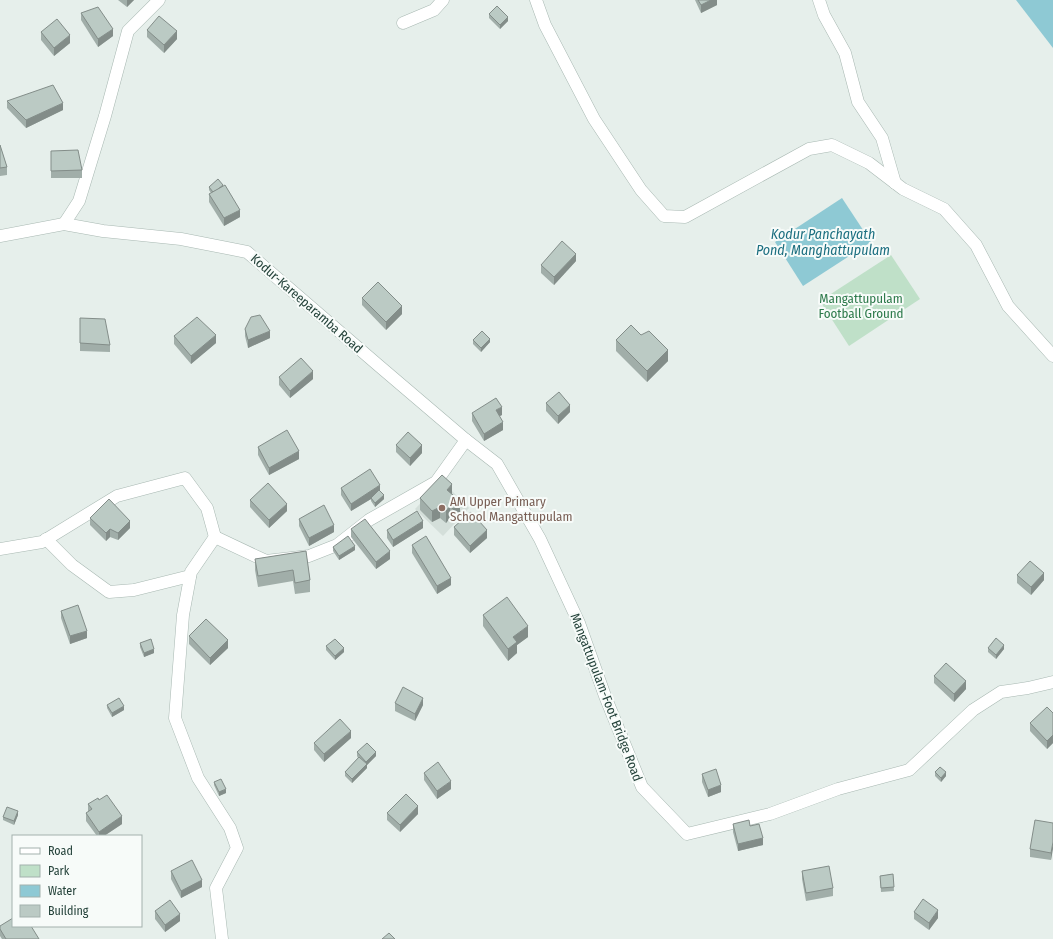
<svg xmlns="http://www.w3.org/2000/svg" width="1053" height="939" font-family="'Fira Sans Condensed',sans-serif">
  <rect width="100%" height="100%" fill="#e6efeb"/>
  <polygon fill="#d4dfda" points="442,481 469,508 443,536 415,509"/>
  <polygon fill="#bfe0c8" points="891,255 920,299 849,346 820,301"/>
  <g fill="#8ec9d4">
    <polygon points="1016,0 1053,0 1053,48"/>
    <polygon points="842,198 871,242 803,286 775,242"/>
  </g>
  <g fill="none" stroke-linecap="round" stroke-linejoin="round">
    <defs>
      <g id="minor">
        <polyline points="536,0 545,25 594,119 641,190 664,216 685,217 809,149 832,145 869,163 903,189 944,209 976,245 1008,306 1053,356"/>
        <polyline points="819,0 824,15 845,53 858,102 882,138 895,183"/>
        <polyline points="403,23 434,10 443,0"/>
        <polyline points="64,224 79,201 105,116 128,31 159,0"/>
        <polyline points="0,236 64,224 103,231 181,239 247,252 378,365 466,440 497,464 540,539 579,623 605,696 642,787 687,834 770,814 838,789 909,770 973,710 1001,692 1028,688 1053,682"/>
        <polyline points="215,537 191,572 183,615 175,718 198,778 230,828 237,848 216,888 222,939"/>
        <polyline points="215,537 266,561 309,556 337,545 369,520 436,482 466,440"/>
        <polyline points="46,539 72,565 109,592 134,590 190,576"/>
        <polyline points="0,549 42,542 117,496 185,478 207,508 215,537"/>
      </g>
    </defs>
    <use href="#minor" stroke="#a8b8b2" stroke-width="13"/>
    <use href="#minor" stroke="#fff" stroke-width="12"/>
  </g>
  <g fill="#a1aea9">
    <polygon points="118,0 134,0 127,7"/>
    <polygon points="695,0 717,0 717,5 701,13"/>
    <polygon points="81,13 113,36 98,47 81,20"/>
    <polygon points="489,14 508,21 500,29 489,18"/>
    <polygon points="147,30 177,39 164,53 147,37"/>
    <polygon points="41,32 70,43 54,56 41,40"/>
    <polygon points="7,101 63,110 26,128 7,108"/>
    <polygon points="0,145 7,167 7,175 0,176"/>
    <polygon points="51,151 82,170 82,178 51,178"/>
    <polygon points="223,186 240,217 224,226 209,202 209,194 211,193 209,190 209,187"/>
    <polygon points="576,261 554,285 541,273 541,265"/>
    <polygon points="362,298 402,314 386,330 362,305"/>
    <polygon points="80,318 110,345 110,352 80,351"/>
    <polygon points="245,329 270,338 248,348 245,336"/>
    <polygon points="641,335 668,361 647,382 616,351 616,340"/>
    <polygon points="174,336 216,343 191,364 174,344"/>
    <polygon points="473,340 490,342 481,352 473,344"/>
    <polygon points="279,377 313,379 290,398 279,385"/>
    <polygon points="546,403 570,412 558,424 546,411"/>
    <polygon points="472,413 502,415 499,416 503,430 484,441 472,421"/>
    <polygon points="396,445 422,453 410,466 396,452"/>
    <polygon points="258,447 299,459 269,475 258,455"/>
    <polygon points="341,488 380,491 384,499 375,507 371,501 371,499 351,511 341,495"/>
    <polygon points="452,494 460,513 453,520 450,518 446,523 440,518 432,522 420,510 420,498"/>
    <polygon points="250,500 287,511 269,528 250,507"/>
    <polygon points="90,518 130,528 118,540 110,537 106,541 90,525"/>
    <polygon points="299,519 334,532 309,546 299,526"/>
    <polygon points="454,527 487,538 470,553 454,535"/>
    <polygon points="423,528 393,547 387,538 387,530"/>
    <polygon points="351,529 390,559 376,569 351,537"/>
    <polygon points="412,545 451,585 437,594 412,553"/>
    <polygon points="333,547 355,550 339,560 333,551"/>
    <polygon points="306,551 310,580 310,592 295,594 293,581 258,587 255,570 255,559"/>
    <polygon points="1017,575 1044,580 1031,595 1017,583"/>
    <polygon points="61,611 87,638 70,644 61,618"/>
    <polygon points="483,615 528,637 517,645 517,653 508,661 483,626"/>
    <polygon points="189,636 228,648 210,665 189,644"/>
    <polygon points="140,643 154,653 144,657 140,647"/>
    <polygon points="326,646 344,652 335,660 326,650"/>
    <polygon points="988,648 1004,649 996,659 988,652"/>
    <polygon points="934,676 966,689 954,702 934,683"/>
    <polygon points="395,703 423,705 415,721 395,711"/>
    <polygon points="107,705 124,710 112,717 107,708"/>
    <polygon points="1053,713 1053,743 1047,749 1030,731 1030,723"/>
    <polygon points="351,738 324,762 314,750 314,743"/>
    <polygon points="357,752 376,756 367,765 367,768 352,783 345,776 345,772 358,758 357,756"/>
    <polygon points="935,772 946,776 941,782 935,776"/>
    <polygon points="424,773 451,789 437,799 424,780"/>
    <polygon points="702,774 721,792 708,797 702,782"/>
    <polygon points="214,782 226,793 219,796 214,785"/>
    <polygon points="99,800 122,824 104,836 97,836 86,821 86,813 88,812 88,804"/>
    <polygon points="387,813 418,814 400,832 387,820"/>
    <polygon points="18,815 14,825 3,820 3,817"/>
    <polygon points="1053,823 1051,860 1030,857 1030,849"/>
    <polygon points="733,824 750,826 763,845 738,851 733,832"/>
    <polygon points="171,871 202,887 181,898 171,879"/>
    <polygon points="802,871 833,888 833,896 806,901 802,879"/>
    <polygon points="893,874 894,891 881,892 880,876"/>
    <polygon points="155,911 180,921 165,932 155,919"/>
    <polygon points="914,912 938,918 929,930 914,919"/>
    <polygon points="0,926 39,939 2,939 0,936"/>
  </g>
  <g fill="#838d89">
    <polygon points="127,0 134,0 127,7"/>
    <polygon points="711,0 717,0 717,5 701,13 701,5"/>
    <polygon points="508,17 508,21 500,29 500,25"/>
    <polygon points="113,29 113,36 98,47 98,39"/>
    <polygon points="177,31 177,39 164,53 164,45"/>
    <polygon points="70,35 70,43 54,56 54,48"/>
    <polygon points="63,103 63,110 26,128 26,120"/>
    <polygon points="240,210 240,217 224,226 224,218"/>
    <polygon points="576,254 576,261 554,285 554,277"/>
    <polygon points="402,306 402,314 386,330 386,322"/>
    <polygon points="270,331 270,338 248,348 248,340"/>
    <polygon points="216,335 216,343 191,364 191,356"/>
    <polygon points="490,339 490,342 481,352 481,348"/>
    <polygon points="668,350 668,361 647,382 647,371"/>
    <polygon points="313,371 313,379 290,398 290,391"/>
    <polygon points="570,405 570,412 558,424 558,416"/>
    <polygon points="502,407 502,415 496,418 496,410"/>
    <polygon points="503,422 503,430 484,441 484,434"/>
    <polygon points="422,445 422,453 410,466 410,458"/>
    <polygon points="299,451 299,459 269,475 269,468"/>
    <polygon points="452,484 452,496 447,490"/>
    <polygon points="380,485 380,492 371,498 371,499 351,511 351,504"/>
    <polygon points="384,495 384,499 375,507 375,503"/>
    <polygon points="460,501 460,513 453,520 453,509"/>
    <polygon points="287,504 287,511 269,528 269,520"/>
    <polygon points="450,506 450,518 446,523 446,511"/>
    <polygon points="440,507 440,518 432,522 432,511"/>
    <polygon points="130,521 130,528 118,540 118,533"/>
    <polygon points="423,521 423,528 393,547 393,540"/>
    <polygon points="334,525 334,532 309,546 309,538"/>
    <polygon points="110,529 110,537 106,541 106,533"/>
    <polygon points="487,530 487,538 470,553 470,546"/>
    <polygon points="355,546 355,550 339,560 339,556"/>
    <polygon points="390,551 390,559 376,569 376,562"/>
    <polygon points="1044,573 1044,580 1031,595 1031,587"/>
    <polygon points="451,578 451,585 437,594 437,586"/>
    <polygon points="528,626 528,637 517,645 517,653 508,661 508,649 513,637"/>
    <polygon points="87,631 87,638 70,644 70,636"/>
    <polygon points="228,640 228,648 210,665 210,658"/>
    <polygon points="1004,645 1004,649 996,659 996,655"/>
    <polygon points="344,648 344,652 335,660 335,656"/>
    <polygon points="154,649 154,653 144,657 144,653"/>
    <polygon points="966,681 966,689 954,702 954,694"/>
    <polygon points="423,698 423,705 415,721 415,714"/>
    <polygon points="124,706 124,710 112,717 112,713"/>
    <polygon points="351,731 351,738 324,762 324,754"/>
    <polygon points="1053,735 1053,743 1047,749 1047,741"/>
    <polygon points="376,752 376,756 367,765 367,768 352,783 352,779 366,765 366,762"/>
    <polygon points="946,772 946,776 941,782 941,778"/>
    <polygon points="451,781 451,789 437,799 437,791"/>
    <polygon points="721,785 721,792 708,797 708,790"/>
    <polygon points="226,789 226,793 219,796 219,792"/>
    <polygon points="418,806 418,814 400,832 400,825"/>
    <polygon points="18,811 18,815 14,825 14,821"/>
    <polygon points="122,816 122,824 104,836 99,836 99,832"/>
    <polygon points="763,838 763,845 738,851 738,844"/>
    <polygon points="1053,842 1053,849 1051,860 1051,853"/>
    <polygon points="202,880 202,887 181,898 181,891"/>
    <polygon points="938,910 938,918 929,930 929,923"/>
    <polygon points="180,914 180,921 165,932 165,925"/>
  </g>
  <g fill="#bbcac4" stroke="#838d89">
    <polygon points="698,0 711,0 701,5"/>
    <polygon points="497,6 508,17 500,25 489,14"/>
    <polygon points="98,7 113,29 98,39 81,13"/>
    <polygon points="159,16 177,31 164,45 147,30"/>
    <polygon points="57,19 70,35 54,48 41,32"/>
    <polygon points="53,85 63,103 26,120 7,101"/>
    <polygon points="0,145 7,167 0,168"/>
    <polygon points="78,150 82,170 51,171 51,151"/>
    <polygon points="218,179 223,185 217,190 213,192 209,187"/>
    <polygon points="225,185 240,210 224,218 209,194"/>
    <polygon points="562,241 576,254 554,277 541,265"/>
    <polygon points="378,282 402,306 386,322 362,298"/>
    <polygon points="260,315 270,331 248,340 245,329 251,317"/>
    <polygon points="197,317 216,335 191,356 174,336"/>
    <polygon points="80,318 105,319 110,345 80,343"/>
    <polygon points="631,325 641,335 649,331 668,350 647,371 616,340"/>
    <polygon points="482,331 490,339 481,348 473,340"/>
    <polygon points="301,358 313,371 290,391 279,377"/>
    <polygon points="559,392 570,405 558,416 546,403"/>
    <polygon points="496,398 502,407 496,410 503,422 484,434 472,413"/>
    <polygon points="287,430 299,451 269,468 258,447"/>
    <polygon points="408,432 422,445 410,458 396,445"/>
    <polygon points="370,469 380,485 351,504 341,488"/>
    <polygon points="442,475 452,484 447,490 460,501 453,509 450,506 446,511 440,507 432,511 420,498"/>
    <polygon points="268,483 287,504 269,520 250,500"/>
    <polygon points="379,490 384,495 375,503 371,498"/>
    <polygon points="109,499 130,521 118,533 110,529 106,533 90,518"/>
    <polygon points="324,505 334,525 309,538 299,519"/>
    <polygon points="417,511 423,521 393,540 387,530"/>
    <polygon points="471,512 487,530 470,546 454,527"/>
    <polygon points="365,519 390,551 376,562 351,529"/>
    <polygon points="348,536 355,546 339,556 333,547"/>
    <polygon points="426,536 451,578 437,586 412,545"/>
    <polygon points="306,551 310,580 295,583 293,570 258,576 255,559"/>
    <polygon points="1030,561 1044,573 1031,587 1017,575"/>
    <polygon points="507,597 528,626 513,637 517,642 508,649 483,615"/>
    <polygon points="78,605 87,631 70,636 61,611"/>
    <polygon points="206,619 228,640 210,658 189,636"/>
    <polygon points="996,638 1004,645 996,655 988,648"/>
    <polygon points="151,639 154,649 144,653 140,643"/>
    <polygon points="335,639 344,648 335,656 326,646"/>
    <polygon points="946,663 966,681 954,694 934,676"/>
    <polygon points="403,687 423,698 415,714 395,703"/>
    <polygon points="119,698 124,706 112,713 107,705"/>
    <polygon points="1047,707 1053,713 1053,735 1047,741 1030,723"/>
    <polygon points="340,719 351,731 324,754 314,743"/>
    <polygon points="367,743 376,752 366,762 357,752"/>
    <polygon points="359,757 367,764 352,779 345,772"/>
    <polygon points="438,762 451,781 437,791 424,773"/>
    <polygon points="940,767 946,772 941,778 935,772"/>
    <polygon points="716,769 721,785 708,790 702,774"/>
    <polygon points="221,779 226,789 219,792 214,782"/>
    <polygon points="406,794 418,806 400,825 387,813"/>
    <polygon points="107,795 122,816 99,832 86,813 92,809 88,804 98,798 99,800"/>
    <polygon points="7,807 18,811 14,821 3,817"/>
    <polygon points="749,820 750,826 759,824 763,838 738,844 733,824"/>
    <polygon points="1035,820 1053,823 1053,842 1051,853 1030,849"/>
    <polygon points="192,860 202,880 181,891 171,871"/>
    <polygon points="829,866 833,888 806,893 802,871"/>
    <polygon points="893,874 894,887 881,888 880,876"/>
    <polygon points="923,899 938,910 929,923 914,912"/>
    <polygon points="170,900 180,914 165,925 155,911"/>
    <polygon points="13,918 13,926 31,926 39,939 6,939 0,929 0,926"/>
    <polygon points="389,933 395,939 382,939"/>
  </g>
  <circle fill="#8d6e63" stroke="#f7fbf9" stroke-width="1.5" cx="442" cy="508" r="4"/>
  <g text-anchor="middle" stroke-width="4" stroke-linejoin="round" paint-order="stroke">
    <g font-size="13" fill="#2d7a4b" stroke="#f7fbf9">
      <text x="861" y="303">Mangattupulam<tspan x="861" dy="15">Football Ground</tspan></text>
    </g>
    <g font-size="13" fill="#24423a" stroke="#f7fbf9">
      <text transform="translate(307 303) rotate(41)" y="5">Kodur-Kareeparamba Road</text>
      <text transform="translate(607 697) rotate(69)" y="5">Mangattupulam-Foot Bridge Road</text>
    </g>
    <g font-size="13" fill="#785e54" stroke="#f7fbf9" text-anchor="start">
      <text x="450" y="506">AM Upper Primary<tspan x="450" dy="15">School Mangattupulam</tspan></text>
    </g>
    <g font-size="14" font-style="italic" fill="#1c6f80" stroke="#f7fbf9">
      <text x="823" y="239">Kodur Panchayath<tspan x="823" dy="16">Pond, Manghattupulam</tspan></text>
    </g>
  </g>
  <rect x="12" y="835" width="130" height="92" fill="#f7fbf9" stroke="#a3b1ad"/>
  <rect x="20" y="848" width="20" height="6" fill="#ffffff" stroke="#a3b1ad"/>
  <text x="48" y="855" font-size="12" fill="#24423a">Road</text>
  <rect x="20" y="865" width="20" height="12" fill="#bfe0c8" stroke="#a3b1ad"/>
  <text x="48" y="875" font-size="12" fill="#24423a">Park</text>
  <rect x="20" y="885" width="20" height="12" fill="#8ec9d4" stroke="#a3b1ad"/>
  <text x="48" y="895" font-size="12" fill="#24423a">Water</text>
  <rect x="20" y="905" width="20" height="12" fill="#bbcac4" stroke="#a3b1ad"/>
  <text x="48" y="915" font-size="12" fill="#24423a">Building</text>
</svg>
